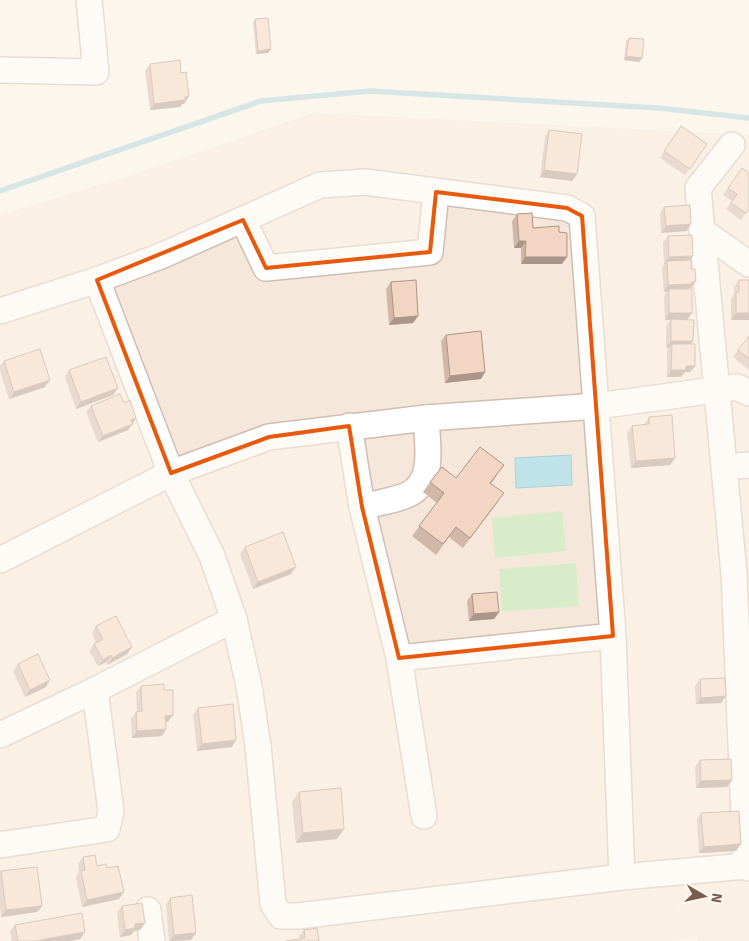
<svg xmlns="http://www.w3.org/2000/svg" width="749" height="941" font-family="Signika,sans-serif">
  <rect width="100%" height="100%" fill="#fdf6ec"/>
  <polygon fill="#f5e8da" points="314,113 749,135 749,941 698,941 697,938 670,941 0,941 0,215 119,179"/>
  <g fill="#d8ecc9">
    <polygon points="562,511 566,551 495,558 492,518"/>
    <polygon points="576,563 579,606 502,612 499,569"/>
  </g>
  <polygon fill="#bfe3e8" stroke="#a5d3da" points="571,455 572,485 516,488 515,458"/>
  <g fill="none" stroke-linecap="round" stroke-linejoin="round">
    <polyline stroke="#a5d3da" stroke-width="5.5" points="0,191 261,101 370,91 658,108 749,118"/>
    <defs>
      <g id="minor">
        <polyline points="0,70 96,72 89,0"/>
        <polyline points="732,145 698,188 734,574 746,866"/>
        <polyline points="243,220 266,268 430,252 436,192"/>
        <polyline points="702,231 749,264"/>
        <polyline points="97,280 171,473 212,556 234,619 249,686 258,746 273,904 281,916 298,916 622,877 746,866 749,868"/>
        <polyline points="0,311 97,280 161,256 320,185 365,182 567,208 582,216 613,636 622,877"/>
        <polyline points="349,426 362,507 399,658 424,816"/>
        <polyline points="725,467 749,465"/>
        <path d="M362,507C376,503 393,501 407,495C436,482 427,443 426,418"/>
        <polyline points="0,560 171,473 269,437 426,418 597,406 737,387 749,393"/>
        <polyline points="399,658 613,636"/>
        <polyline points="0,735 95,690 234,619"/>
        <polyline points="0,845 107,829 111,811 95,690"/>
        <polyline points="148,910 152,941"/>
      </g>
    </defs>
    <use href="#minor" stroke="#d1beb0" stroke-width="28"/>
    <use href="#minor" stroke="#fff" stroke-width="25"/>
  </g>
  <g fill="#d1b7a8">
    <polygon points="255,19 271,49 268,53 256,54 253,23"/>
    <polygon points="629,38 642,58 639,62 624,60 626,41"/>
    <polygon points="150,64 185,103 182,104 180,107 150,110 145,71"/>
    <polygon points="681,126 707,144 685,175 660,158"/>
    <polygon points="549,130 577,174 572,181 540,177 545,137"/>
    <polygon points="742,168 749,209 741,220 726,209 732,201 723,195"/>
    <polygon points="664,207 687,231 661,233 660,214"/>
    <polygon points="517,214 533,228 562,264 521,264 521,248 514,248 512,221"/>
    <polygon points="668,236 690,260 691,288 688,289 687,319 695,366 690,372 685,372 681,377 667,377 667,351 669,348 666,347 666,326 670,320 665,320 664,296 667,292 664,292 662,268 665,264 664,264 663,243"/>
    <polygon points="739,280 749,320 731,320 731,299 734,294 734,287"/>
    <polygon points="391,282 418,316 413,323 389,325 386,289"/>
    <polygon points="446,335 485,372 481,379 445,383 441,341"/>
    <polygon points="749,336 749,370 733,357"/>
    <polygon points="4,361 45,387 9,399 0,371 0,366"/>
    <polygon points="69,370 118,388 113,395 76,409 65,377"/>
    <polygon points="124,403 136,418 128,430 98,442 86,412 91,406"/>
    <polygon points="649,417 675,458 670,465 631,468 627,433 632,426 644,425"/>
    <polygon points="497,475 491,484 497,503 463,548 449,537 436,555 412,536 437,503 423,492 430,482 456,478"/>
    <polygon points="245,547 291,574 253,589 240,554"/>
    <polygon points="472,594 499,612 494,619 469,621 467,601"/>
    <polygon points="96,626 132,647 127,654 107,665 106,662 98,666 89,651 94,644 96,643 92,633"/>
    <polygon points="18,664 46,687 25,697 13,671"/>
    <polygon points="700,679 726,696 721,703 696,704 695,686"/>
    <polygon points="141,686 164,690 173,715 168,722 166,722 166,729 162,736 132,738 131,719 136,712 137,712 136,693"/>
    <polygon points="198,708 232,747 197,751 193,715"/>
    <polygon points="700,760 732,780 727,787 696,788 695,767"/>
    <polygon points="299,792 337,839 296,843 292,802"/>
    <polygon points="701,813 741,844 736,851 699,853 697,820"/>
    <polygon points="83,857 97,866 107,868 119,899 82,907 76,878 79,872 78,864"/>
    <polygon points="1,871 42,906 37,912 1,917 0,907 0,873"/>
    <polygon points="170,898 191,940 169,941 166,905"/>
    <polygon points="122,906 145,923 140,930 134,931 131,935 120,937 117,912"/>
    <polygon points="15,925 80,939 69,941 12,941 10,932"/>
    <polygon points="304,930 319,941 300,939 299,936"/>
  </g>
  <g fill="#aa9588">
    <polygon points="271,49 268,53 256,54 258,51"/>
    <polygon points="626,56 642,58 639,62 624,60"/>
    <polygon points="189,96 185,103 182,104 180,107 150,110 154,104"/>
    <polygon points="544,170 577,174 572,181 540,177"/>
    <polygon points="691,224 687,231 661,233 666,226"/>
    <polygon points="519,241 526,241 521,248 514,248"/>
    <polygon points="693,256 689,262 667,261 665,264 664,264 669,257"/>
    <polygon points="525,257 567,257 562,264 521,264"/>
    <polygon points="696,281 691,288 689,288 687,291 669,289 667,292 664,292 668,285"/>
    <polygon points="669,313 692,313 687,320 671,319 670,320 665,320"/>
    <polygon points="736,313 749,313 749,320 731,320"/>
    <polygon points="418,316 413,323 389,325 394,318"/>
    <polygon points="671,341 693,341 688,348 672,344 669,348 666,347"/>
    <polygon points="686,366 695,366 690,372 685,372 681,377 667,377 671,370"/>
    <polygon points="485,372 481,379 445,383 450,376"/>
    <polygon points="50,380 45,387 9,399 14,392"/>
    <polygon points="118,388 113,395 76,409 81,402"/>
    <polygon points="136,418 128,430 98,442 103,436 131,420"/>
    <polygon points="675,458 670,465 631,468 636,461"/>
    <polygon points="296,567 291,574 253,589 258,582"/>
    <polygon points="499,612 494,619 469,621 474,614"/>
    <polygon points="132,647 127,654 107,665 112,658"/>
    <polygon points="111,655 106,662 98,666 103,660"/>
    <polygon points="50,680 46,687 25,697 30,690"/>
    <polygon points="726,696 721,703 696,704 701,698"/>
    <polygon points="173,715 168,722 161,722 165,716"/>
    <polygon points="166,729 162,736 132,738 137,731"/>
    <polygon points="236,740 232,747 197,751 202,744"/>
    <polygon points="732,780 727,787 696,788 701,781"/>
    <polygon points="344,829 337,839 296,843 303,833"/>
    <polygon points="741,844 736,851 699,853 704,847"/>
    <polygon points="124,892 119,899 82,907 87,900"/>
    <polygon points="42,906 37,912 1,917 6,910"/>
    <polygon points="145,923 140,930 134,931 131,935 120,937 125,930 135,924"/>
    <polygon points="85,932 80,939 69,941 35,941"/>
    <polygon points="196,933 191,940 170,941 174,935"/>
  </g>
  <g fill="#f3d5c3" stroke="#aa9588">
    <polygon points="268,18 271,49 258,51 255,19"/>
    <polygon points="629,38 644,39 642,58 626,56"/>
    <polygon points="180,60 181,73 186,72 189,96 185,97 185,100 154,104 150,64"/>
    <polygon points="681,126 707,144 690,169 664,151"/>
    <polygon points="549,130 582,134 577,174 544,170"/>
    <polygon points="742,168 749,173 749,209 746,213 731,203 737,194 728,188"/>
    <polygon points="690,205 691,224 666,226 664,207"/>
    <polygon points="532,213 533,228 559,226 559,232 567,233 567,257 525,257 526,241 519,241 517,214"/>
    <polygon points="692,235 693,256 669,257 668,236"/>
    <polygon points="691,260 691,269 695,269 696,281 692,282 692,284 668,285 667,261"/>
    <polygon points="416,280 418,316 394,318 391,282"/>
    <polygon points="739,280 749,280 749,313 736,313 736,292 739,292"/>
    <rect x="669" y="289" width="23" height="24"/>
    <polygon points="671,319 694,320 693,341 671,341"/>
    <polygon points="481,331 485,372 450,376 446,335"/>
    <polygon points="749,336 749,359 738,350"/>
    <polygon points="672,344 695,344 695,366 686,366 686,370 671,370"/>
    <polygon points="40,349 50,380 14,392 4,361"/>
    <polygon points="106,357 118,388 81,402 69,370"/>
    <polygon points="120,394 124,403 130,400 136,418 131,420 133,424 103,436 91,406"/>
    <polygon points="672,415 675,458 636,461 632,426 649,424 649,417"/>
    <polygon points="480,447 504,465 490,483 504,493 470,538 456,527 443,544 419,526 444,493 430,482 442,467 456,478"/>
    <polygon points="283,532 296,567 258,582 245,547"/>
    <polygon points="497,592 499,612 474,614 472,594"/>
    <polygon points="116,616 132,647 112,658 111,655 103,660 94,644 103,639 96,626"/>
    <polygon points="38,654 50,680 30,690 18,664"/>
    <polygon points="725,678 726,696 701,698 700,679"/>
    <polygon points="164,684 164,690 173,690 173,715 165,716 166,729 137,731 136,712 142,711 141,686"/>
    <polygon points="233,704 236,740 202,744 198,708"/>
    <polygon points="731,759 732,780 701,781 700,760"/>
    <polygon points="341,788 344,829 303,833 299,792"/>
    <polygon points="739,811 741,844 704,847 701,813"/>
    <polygon points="95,855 97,866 106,864 107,868 118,866 124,892 87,900 81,871 85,870 83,857"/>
    <polygon points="37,867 42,906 6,910 1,871"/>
    <polygon points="192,895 196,933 174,935 170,898"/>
    <polygon points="142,903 145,923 135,924 135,928 125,930 122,906"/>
    <polygon points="82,913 85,932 35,941 18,941 15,925"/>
    <polygon points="317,928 319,941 286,941 305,938 304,930"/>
  </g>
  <path d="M0 0H749V941H0ZM436,192L567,208L582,216L613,636L399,658L362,507L349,426L269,437L171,473L97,280L243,220L266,268L430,252Z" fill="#fdf6ec" fill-opacity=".55" fill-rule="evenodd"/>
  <path fill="none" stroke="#e8590c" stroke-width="4" stroke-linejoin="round" d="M436,192L567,208L582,216L613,636L399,658L362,507L349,426L269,437L171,473L97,280L243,220L266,268L430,252Z"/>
  <g transform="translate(704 896) rotate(99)" stroke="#fffaf3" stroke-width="4" paint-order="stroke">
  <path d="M0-4L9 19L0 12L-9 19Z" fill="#7a5c4d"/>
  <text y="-8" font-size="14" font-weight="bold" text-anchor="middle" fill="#7a5c4d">N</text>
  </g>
</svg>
